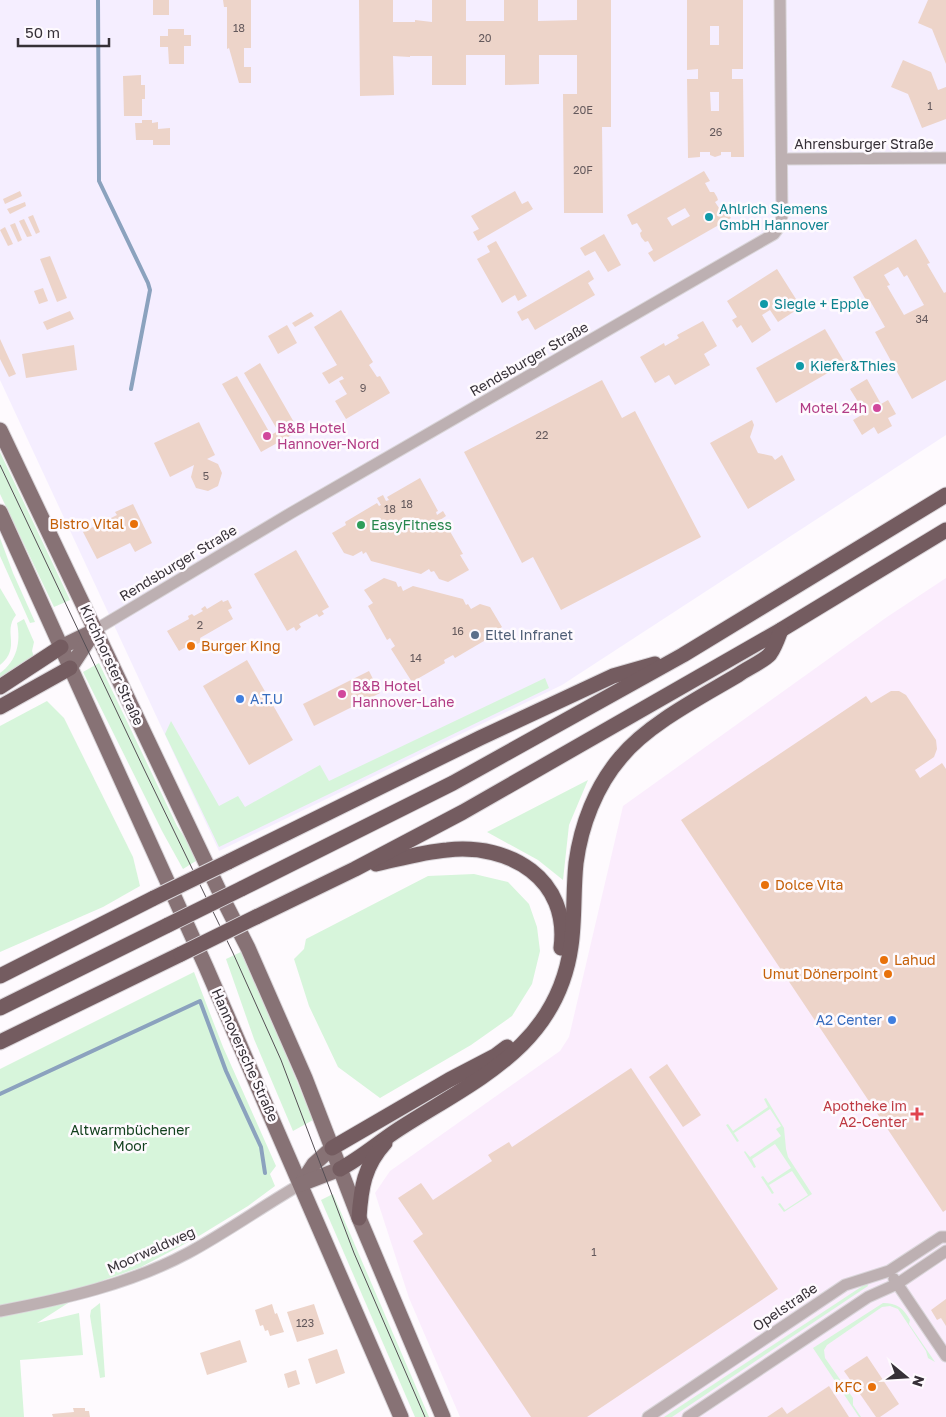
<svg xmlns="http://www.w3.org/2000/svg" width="946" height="1417" font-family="'Golos Text',sans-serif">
  <rect width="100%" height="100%" fill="#fefafe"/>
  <polygon fill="#fbedfd" points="946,578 946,1417 460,1417 409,1298 375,1193 390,1171 560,1051 569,1037 623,806 887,617"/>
  <polygon fill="#f5eeff" points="0,0 946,0 946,435 562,685 219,851 0,380"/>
  <g fill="#d7f5db">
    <polygon points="0,452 70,600 54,607 0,494"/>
    <polygon points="0,538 13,573 35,622 30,623 0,556"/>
    <path d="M0,588L16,615C2,632 22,647 0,665Z"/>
    <path d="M24,619L34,642L32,651L34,657L0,682V673C17,661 21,642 17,623Z"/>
    <polygon points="99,663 177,826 199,859 183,869 162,831 83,672"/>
    <polygon points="545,678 549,688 219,847 165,734 171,721 219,806 238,796 245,807 320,765 329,781"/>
    <polygon points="47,701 64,718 133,857 140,886 103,907 0,952 0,726"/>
    <polygon points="588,780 569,825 563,880 538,860 487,832"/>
    <polygon points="474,874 508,882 529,904 537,927 540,951 532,984 512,1016 471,1045 380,1098 338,1067 309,1006 294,959 304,949 306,939 428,876"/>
    <polygon points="243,951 313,1120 293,1131 254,1039 226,959"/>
    <polygon points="194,972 223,1047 276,1166 270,1174 275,1186 248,1206 194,1239 141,1267 104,1280 37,1323 79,1313 83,1355 20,1360 24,1417 0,1417 0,1069"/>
    <polygon points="766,1098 784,1128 786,1149 788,1157 812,1194 784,1212 778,1204 780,1203 785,1210 808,1195 792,1171 769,1185 774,1193 772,1194 761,1177 763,1176 768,1183 791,1168 775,1144 752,1159 756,1167 754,1168 744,1152 745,1151 750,1157 781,1136 776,1129 781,1126 770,1109 734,1133 739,1141 737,1142 726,1125 728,1124 733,1131 768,1107 764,1099"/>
    <polygon points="333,1194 429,1417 415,1417 321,1200"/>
    <polygon points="867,1283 868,1286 672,1417 664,1417"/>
    <polygon points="100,1303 105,1377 100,1378 90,1316 91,1310"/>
    <path d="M883,1303C897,1303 903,1308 910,1320L909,1324L935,1362L928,1358L926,1351L898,1309L890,1306L882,1307L827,1345L824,1350L825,1358L853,1398V1405L861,1417H859L813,1348Z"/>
  </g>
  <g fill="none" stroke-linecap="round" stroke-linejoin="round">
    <g stroke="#8ba2be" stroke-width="4">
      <polyline points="98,0 99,181 148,283 150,290 131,389"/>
      <polyline points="0,1094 200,1001 226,1071 261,1147 265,1173"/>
    </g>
  </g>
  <g fill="#edd4c9" fill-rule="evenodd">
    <rect x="153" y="0" width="16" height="15"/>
    <polygon points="223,0 251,0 251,48 244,48 244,67 251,67 251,83 239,83 229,48 227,49 227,7 224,7"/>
    <polygon points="359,0 393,0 393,22 415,22 415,20 432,22 432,0 466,0 466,21 504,21 504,0 538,0 538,21 577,20 577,0 611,0 611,127 602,127 603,213 564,213 563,94 577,94 577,55 539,55 539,84 505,85 505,55 466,55 466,85 432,85 432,56 410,56 410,57 393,56 394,95 360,96"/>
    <path d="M687,0H743V69H732V79H743L744,157H731V152H721V155L715,157L710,155V152H700V157L688,158L687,79H698V69L687,70ZM710,26H719V45H710ZM710,92H719V111H711Z"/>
    <polygon points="928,0 946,0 946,64 932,29 918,23"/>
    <polygon points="168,29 184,29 184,35 191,35 191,46 184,46 184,64 169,64 168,47 160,47 160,36 168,36"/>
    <polygon points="903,60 931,72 938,90 946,87 946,119 922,128 908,94 891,87"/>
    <polygon points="141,75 141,85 145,85 145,99 142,99 142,116 124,116 123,76"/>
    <polygon points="142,120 152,120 152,123 158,122 158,129 170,128 170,145 153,145 153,140 136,140 135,123 142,123"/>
    <path d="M704,171L710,181L705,183L710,192H714L717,197L718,200L715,202L721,211L725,208L731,218L654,262L648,253L653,250L648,241L645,242L641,237L640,233L642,231L637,223L632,225L627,215ZM685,208L690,216L672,226L667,218Z"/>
    <polygon points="20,191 22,196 5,204 3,199"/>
    <polygon points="515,191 522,204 528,201 533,209 478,241 473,232 479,229 471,216"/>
    <polygon points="25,202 26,206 10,214 7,209"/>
    <polygon points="33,215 40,232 36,234 28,217"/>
    <polygon points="24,219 32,236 27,237 19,221"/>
    <polygon points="15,223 22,240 18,242 10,225"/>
    <polygon points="5,227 13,244 8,246 0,230"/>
    <polygon points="604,234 621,265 608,272 595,251 585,256 580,248"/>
    <path d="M916,239L930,263L927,264L944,293L946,292V380L912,399L875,332L885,327L869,299L866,300L853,277ZM898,267L904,277L907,275L924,305L904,315L887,286L890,285L884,275Z"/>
    <polygon points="496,241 527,296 518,301 515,295 502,303 477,259 490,252 487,246"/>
    <polygon points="50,256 67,298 57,302 40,259"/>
    <polygon points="777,269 801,307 778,322 770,310 762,315 771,330 752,343 741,325 737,328 732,320 737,317 727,301"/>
    <polygon points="589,270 594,279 588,283 595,295 535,330 528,318 522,321 517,312"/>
    <polygon points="43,288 48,301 39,304 34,291"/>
    <polygon points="341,310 373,362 369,365 377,377 380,376 390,393 346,419 335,401 347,394 339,381 344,379 342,376 329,384 322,373 337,365 314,327"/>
    <polygon points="70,311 74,319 47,330 43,322"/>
    <polygon points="311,312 314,316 295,327 292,323"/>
    <polygon points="703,321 717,346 704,354 710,365 675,385 669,375 655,383 640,357 664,343 665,346 679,338 677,335"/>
    <polygon points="287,325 297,343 278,354 268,336"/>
    <polygon points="825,329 845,363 776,403 756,368"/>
    <polygon points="0,339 16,374 9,377 0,359"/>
    <polygon points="74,345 77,370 26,378 22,354"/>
    <polygon points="260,363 299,431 261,452 222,384 237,376 271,435 278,431 244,373"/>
    <polygon points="867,379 881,404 888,400 896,414 888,418 892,426 878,434 874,427 862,435 853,420 865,413 850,389"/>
    <polygon points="602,380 622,418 635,411 701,537 561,610 533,557 522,563 464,452"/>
    <polygon points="752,420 754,425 750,437 758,453 772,456 775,460 782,455 795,480 748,509 710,443"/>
    <polygon points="199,422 215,455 207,459 218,464 222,473 218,486 208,491 196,488 191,477 194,465 170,477 154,443"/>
    <polygon points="420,478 438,511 436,512 437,515 443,511 446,516 440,520 442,523 444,521 463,554 460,555 469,570 448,582 439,579 434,571 431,572 429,569 421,574 371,561 366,552 363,554 362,551 353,556 344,553 332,533 346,525 345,522 377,503 379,506 381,505 377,498 383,495 386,501 389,500 387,497"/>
    <polygon points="133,504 152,543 135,552 130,543 97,559 83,532 117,515 115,512"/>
    <polygon points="296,550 329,607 322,611 324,614 319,617 317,614 299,624 301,627 296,631 294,627 287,631 254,574"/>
    <polygon points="384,578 396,582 398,587 401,586 403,591 413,586 463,599 466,605 468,604 471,609 480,604 490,607 502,627 488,636 489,638 455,658 453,655 444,660 445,663 412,682 391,649 395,646 390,638 387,640 368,606 373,603 364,590"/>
    <polygon points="222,600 223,602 228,600 232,608 228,610 233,619 200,638 201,642 197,644 196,641 179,651 167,631 189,619 188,616 192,614 194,616 203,611 201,609 205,606 207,609"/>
    <polygon points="247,660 293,740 249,765 203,686"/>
    <polygon points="369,671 380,693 314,726 303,704"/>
    <polygon points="891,691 899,691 906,695 936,740 937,749 934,757 915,770 920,778 942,763 946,769 946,1210 943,1212 681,820 866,696 871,703"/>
    <polygon points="667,1064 701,1115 683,1127 649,1077"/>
    <polygon points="631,1068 778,1289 587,1417 531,1417 413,1241 423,1234 398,1198 421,1183 433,1200 492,1161 488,1155 509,1142 512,1147"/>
    <polygon points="946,1299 946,1326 941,1318 937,1320 931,1310"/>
    <polygon points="272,1304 275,1314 277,1313 284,1332 270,1336 268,1330 265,1331 263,1325 260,1326 255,1310"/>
    <polygon points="314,1304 324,1334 297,1342 287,1312"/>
    <polygon points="240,1340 247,1362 207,1375 200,1353"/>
    <polygon points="337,1349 345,1373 316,1384 308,1359"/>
    <polygon points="867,1356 899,1404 880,1417 876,1417 844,1371"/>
    <polygon points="296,1370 300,1384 288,1388 284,1374"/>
    <polygon points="829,1386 849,1417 767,1417 782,1407 787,1414"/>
    <polygon points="73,1408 85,1408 85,1411 89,1411 90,1417 53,1417 52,1414 74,1412"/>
  </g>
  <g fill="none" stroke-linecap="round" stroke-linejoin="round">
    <defs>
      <g id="minor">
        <polyline points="782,159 946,158"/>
        <polyline points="95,630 291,513 774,234 780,226 782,216 780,0"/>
        <polyline points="894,1279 946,1356"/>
        <path d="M0,1311C64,1299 130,1284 188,1253C227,1232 263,1206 301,1184"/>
        <polyline points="648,1417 845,1285 889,1271 941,1237 946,1237"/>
        <polyline points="688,1417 868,1297 897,1284 946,1251"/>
      </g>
      <g id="major">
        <polyline points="0,430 224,901 248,948 305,1078 359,1218 443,1417"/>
        <polyline points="0,512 206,967 401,1417"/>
        <polyline points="61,647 94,631"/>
        <polyline points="70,668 95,630"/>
        <polyline points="301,1184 314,1164 332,1148"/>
        <polyline points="301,1184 340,1169"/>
      </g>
      <g id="highway">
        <polyline points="0,687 61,647"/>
        <polyline points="0,707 70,668"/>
        <polyline points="228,862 480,738 613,676 655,664"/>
        <path d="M376,864C399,859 423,852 447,850C510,843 570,879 561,948"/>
        <polyline points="241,889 453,783 683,655 946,495"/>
        <polyline points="256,917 355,869 463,812 781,630 946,530"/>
        <polyline points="0,976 154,898"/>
        <polyline points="0,1008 168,925"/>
        <polyline points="0,1042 181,954"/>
        <polyline points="332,1148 449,1080 495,1056 507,1047"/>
        <path d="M340,1169C361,1158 379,1142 399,1129C475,1080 557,1047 571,946C575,919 573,891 576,863C581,825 596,786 621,757C648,724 701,697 738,675C746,669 764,661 770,654C775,647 778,638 781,630"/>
        <path d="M359,1218C361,1188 364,1166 385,1143"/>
      </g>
    </defs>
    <use href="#minor" stroke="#dad6da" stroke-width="13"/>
    <use href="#major" stroke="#dad6da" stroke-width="17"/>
    <use href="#highway" stroke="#dad6da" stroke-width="17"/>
    <use href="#minor" stroke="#bdb0b2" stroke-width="11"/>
    <use href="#major" stroke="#877275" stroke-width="15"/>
    <use href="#highway" stroke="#745c60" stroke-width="15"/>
    <polyline stroke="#554f55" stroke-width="1" points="0,465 144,769 233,953 281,1060 354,1253 425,1417"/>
    <defs>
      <g id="highway-bridge">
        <polyline points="154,898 228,862"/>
        <polyline points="168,925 241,889"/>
        <polyline points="181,954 256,917"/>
      </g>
    </defs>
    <use href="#highway-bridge" stroke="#dad6da" stroke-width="17" stroke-linecap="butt"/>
    <use href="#highway-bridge" stroke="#745c60" stroke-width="15"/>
  </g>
  <g fill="#0f9aa8" stroke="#fefafe" stroke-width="2">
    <circle cx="709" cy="217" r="5"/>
    <circle cx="764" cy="304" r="5"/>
    <circle cx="800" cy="366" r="5"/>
  </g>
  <g fill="#d1479c" stroke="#fefafe" stroke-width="2">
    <circle cx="877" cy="408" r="5"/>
    <circle cx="267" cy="436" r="5"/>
    <circle cx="342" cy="694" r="5"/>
  </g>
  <g fill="#e8710a" stroke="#fefafe" stroke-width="2">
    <circle cx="134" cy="524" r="5"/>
    <circle cx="191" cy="646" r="5"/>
    <circle cx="765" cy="885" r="5"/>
    <circle cx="884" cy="960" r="5"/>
    <circle cx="888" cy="974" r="5"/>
    <circle cx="872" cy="1387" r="5"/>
  </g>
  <circle fill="#2e9e5b" stroke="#fefafe" stroke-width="2" cx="361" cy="525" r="5"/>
  <circle fill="#5c6f8a" stroke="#fefafe" stroke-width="2" cx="475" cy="635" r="5"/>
  <g fill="#3f7fe0" stroke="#fefafe" stroke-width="2">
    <circle cx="240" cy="699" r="5"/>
    <circle cx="892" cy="1020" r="5"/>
  </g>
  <path fill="#e0444e" stroke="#fefafe" stroke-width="2" d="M914.5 1106.5h5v5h5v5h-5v5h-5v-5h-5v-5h5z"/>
  <g text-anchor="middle" stroke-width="5" stroke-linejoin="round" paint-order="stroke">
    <g font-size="11" fill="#64595c">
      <text x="239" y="32">18</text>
      <text x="485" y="42">20</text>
      <text x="930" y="110">1</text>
      <text x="583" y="114">20E</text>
      <text x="716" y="136">26</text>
      <text x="583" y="174">20F</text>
      <text x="922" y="323">34</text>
      <text x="363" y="392">9</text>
      <text x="542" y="439">22</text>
      <text x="206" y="480">5</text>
      <text x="407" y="508">18</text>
      <text x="390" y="513">18</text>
      <text x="200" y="629">2</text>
      <text x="458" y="635">16</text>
      <text x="416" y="662">14</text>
      <text x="594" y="1256">1</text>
      <text x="305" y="1327">123</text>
    </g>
    <g font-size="14" fill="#363037" stroke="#fefafe">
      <text x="864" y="149">Ahrensburger Straße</text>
      <text transform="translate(529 359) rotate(-30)" y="5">Rendsburger Straße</text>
      <text transform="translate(178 563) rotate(-31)" y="5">Rendsburger Straße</text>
      <text transform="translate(112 665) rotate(65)" y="5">Kirchhorster Straße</text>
      <text transform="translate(245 1055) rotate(66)" y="5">Hannoversche Straße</text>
      <text transform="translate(151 1250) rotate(-24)" y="5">Moorwaldweg</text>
      <text transform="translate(785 1307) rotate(-34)" y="5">Opelstraße</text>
    </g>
    <g font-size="14" fill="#0d838f" stroke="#fefafe" text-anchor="start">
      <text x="719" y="214">Ahlrich Siemens<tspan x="719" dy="16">GmbH Hannover</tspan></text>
      <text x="774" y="309">Siegle + Epple</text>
      <text x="810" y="371">Kiefer&amp;Thies</text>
    </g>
    <g font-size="14" fill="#b23c85" stroke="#fefafe" text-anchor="start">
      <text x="867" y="413" text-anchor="end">Motel 24h</text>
      <text x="277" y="433">B&amp;B Hotel<tspan x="277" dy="16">Hannover-Nord</tspan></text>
      <text x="352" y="691">B&amp;B Hotel<tspan x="352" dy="16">Hannover-Lahe</tspan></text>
    </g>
    <g font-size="14" fill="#c56008" stroke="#fefafe" text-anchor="end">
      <text x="124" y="529">Bistro Vital</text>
      <text x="201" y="651" text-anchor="start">Burger King</text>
      <text x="775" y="890" text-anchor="start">Dolce Vita</text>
      <text x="894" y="965" text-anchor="start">Lahud</text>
      <text x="878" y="979">Umut Dönerpoint</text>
      <text x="862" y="1392">KFC</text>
    </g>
    <g font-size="14" fill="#27864d" stroke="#fefafe" text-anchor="start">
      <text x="371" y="530">EasyFitness</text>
    </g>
    <g font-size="14" fill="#4e5e75" stroke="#fefafe" text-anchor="start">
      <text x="485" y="640">Eltel Infranet</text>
    </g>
    <g font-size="14" fill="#366cbe" stroke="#fefafe" text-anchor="start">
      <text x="250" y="704">A.T.U</text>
      <text x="882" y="1025" text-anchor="end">A2 Center</text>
    </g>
    <g font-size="14" fill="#be3a42" stroke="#fefafe" text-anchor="end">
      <text x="907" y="1111">Apotheke im<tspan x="907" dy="16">A2-Center</tspan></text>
    </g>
    <g font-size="14" fill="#13411e" stroke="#fefafe">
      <text x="130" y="1135">Altwarmbüchener<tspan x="130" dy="16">Moor</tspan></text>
    </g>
  </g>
  <g transform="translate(906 1377) rotate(108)" stroke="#fefafe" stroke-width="4" paint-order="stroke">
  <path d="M0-4L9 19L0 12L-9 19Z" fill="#363037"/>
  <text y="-8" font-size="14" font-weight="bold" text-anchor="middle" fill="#363037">N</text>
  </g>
  <path d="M18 38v8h91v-8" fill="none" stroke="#363037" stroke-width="2.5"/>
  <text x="25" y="38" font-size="15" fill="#363037" stroke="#fefafe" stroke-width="4" paint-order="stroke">50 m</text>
</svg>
